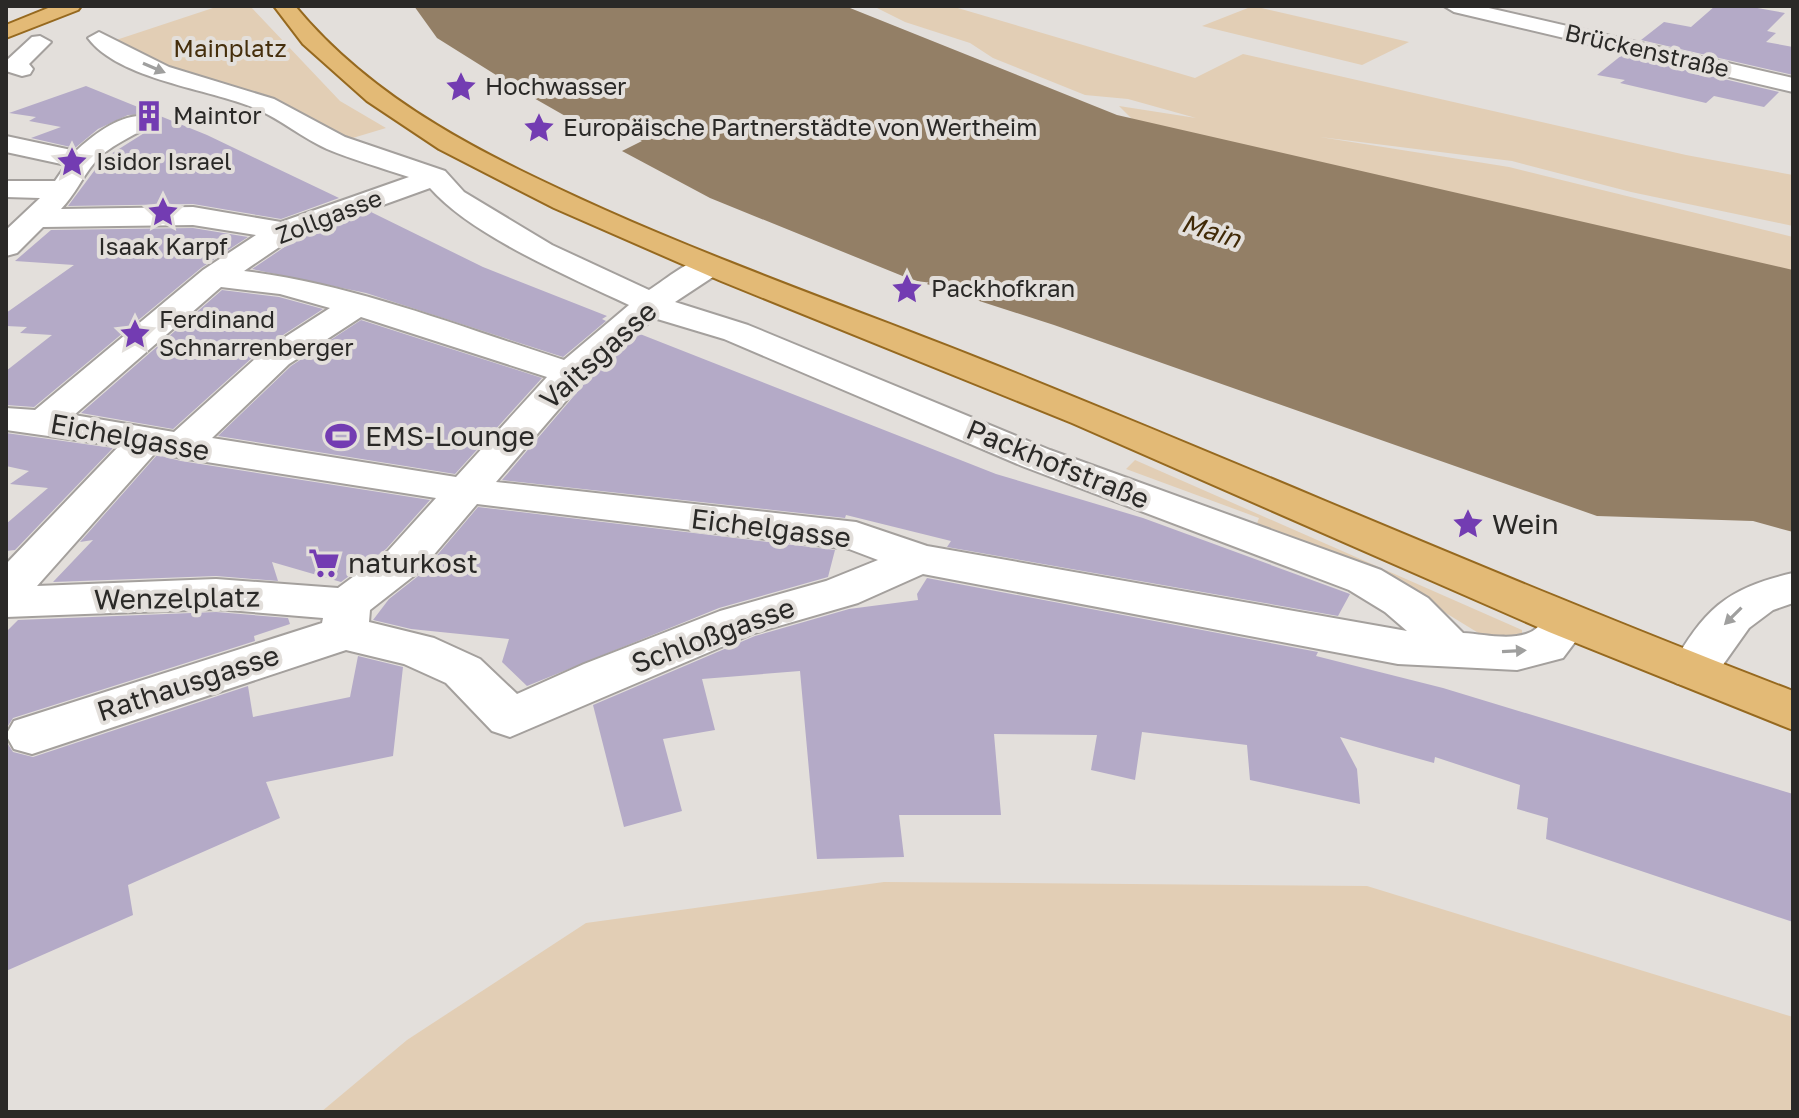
<svg xmlns="http://www.w3.org/2000/svg" width="1799" height="1118" font-family="'Golos Text',sans-serif">
  <rect width="100%" height="100%" fill="#e3dfdb"/>
  <g fill="#e2ceb5">
    <polygon points="219,6 250,6 340,101 386,128 336,143 107,43"/>
    <polygon points="873,6 951,6 1195,78 1243,54 1686,155 1793,175 1793,226 1631,192 1512,161 1320,137 1509,167 1793,237 1793,275 1140,127 1119,106 1196,118 1128,99 1085,95 993,58 970,43 905,22"/>
    <polygon points="1253,6 1409,42 1362,65 1202,26"/>
    <polygon points="1135,460 1522,630 1522,633 1496,639 1485,637 1413,593 1256,526 1259,518 1126,469"/>
    <polygon points="884,882 1367,886 1793,1017 1793,1112 321,1112 407,1040 586,923"/>
  </g>
  <polygon fill="#937f66" points="414,6 845,6 1117,115 1793,270 1793,532 1753,521 1597,516 1054,325 905,277 710,198 622,151 642,141 614,126 588,129 525,93 437,38"/>
  <g fill="#b4aac7">
    <polygon points="1715,6 1746,6 1785,13 1767,31 1776,33 1766,42 1793,47 1793,75 1641,40 1664,22 1691,27"/>
    <polygon points="1622,55 1779,92 1764,107 1714,96 1706,103 1620,83 1625,80 1597,75"/>
    <polygon points="86,86 207,135 339,198 281,219 193,204 68,206 103,159 149,130 155,122 148,114 128,115 98,129 75,148 31,138 61,127 29,121 36,117 9,113"/>
    <polygon points="371,212 483,267 607,316 602,319 606,321 563,357 366,293 252,269 295,240"/>
    <polygon points="193,228 248,237 201,268 34,407 6,405 6,371 52,335 20,333 27,327 6,326 6,313 74,265 15,261 51,230"/>
    <polygon points="222,290 279,297 323,309 263,348 173,429 81,413"/>
    <polygon points="361,320 542,378 455,474 218,436 291,366"/>
    <polygon points="640,334 996,474 1143,518 1350,594 1338,616 947,547 951,541 846,515 845,518 502,480 585,383"/>
    <polygon points="6,433 113,448 15,550 6,551 6,524 48,488 10,484 29,471 6,466"/>
    <polygon points="157,455 181,461 430,500 386,549 341,582 272,562 278,581 216,576 53,582 93,540 80,542"/>
    <polygon points="478,507 835,550 828,577 719,608 527,686 502,662 509,639 411,629 373,620 389,599 422,573"/>
    <polygon points="927,578 1318,652 1316,656 1443,688 1793,794 1793,922 1546,839 1548,818 1517,809 1520,785 1435,757 1434,763 1340,737 1357,769 1360,804 1250,780 1247,745 1142,732 1135,780 1091,770 1097,735 994,734 1001,815 899,815 904,857 817,859 800,671 702,679 715,730 663,739 682,811 624,827 593,705 755,636 849,609 918,600 917,594"/>
    <polygon points="216,612 288,618 290,624 254,636 255,641 13,718 6,729 6,632 18,620"/>
    <polygon points="358,656 403,667 393,756 266,782 280,818 128,885 133,915 6,971 6,741 13,752 33,757 248,686 253,717 350,697"/>
  </g>
  <g fill="none" stroke-linecap="round" stroke-linejoin="round">
    <defs>
      <g id="minor">
        <polygon points="1444,6 1480,6 1793,78 1793,92 1454,12"/>
        <path d="M99,32L169,67L274,99L345,137L445,171L464,192L552,245L649,290C670,277 694,253 719,259L724,266L719,273L675,302L748,325L1050,450L1381,570L1428,598L1463,633C1482,634 1507,640 1526,634C1552,626 1540,598 1584,611L1590,622L1563,658L1517,670L1398,664L923,574L858,603L754,633L510,737L492,731L446,683L404,664L346,650L32,754L14,749L6,735L14,721L322,623L323,618L216,609L6,617V564L119,446L6,430V408L35,410L203,270L256,235L193,225L43,227L17,253L6,256V230L40,198L6,197V181H55L66,165L6,152V136L76,151C93,135 124,111 148,117L152,122L148,127C129,138 109,146 95,162C82,177 75,195 61,209L193,207L281,222L409,177C382,168 353,160 327,149C303,138 281,120 257,109C211,89 119,80 88,38ZM430,188C472,236 570,277 629,305L564,360C460,327 353,284 244,271L294,237ZM221,287L280,294L330,308L265,350L174,432L74,415ZM361,317L547,377L456,477L212,438L289,364ZM654,318L724,339L1022,466L1349,590L1385,612L1407,631L927,546L856,522L496,482L583,381ZM156,452L181,458L436,498L388,551L338,588L216,579L37,586ZM477,504L849,549L878,560L826,581L720,611L584,664L517,694L480,659L434,638L369,622L370,610L420,571Z"/>
        <polygon points="40,36 51,42 29,64 33,69 30,74 22,76 6,71 6,61 32,37"/>
        <path d="M1793,573V603L1773,610L1749,628L1710,683L1693,688L1676,683L1669,671C1704,610 1724,589 1793,573Z"/>
      </g>
      <g id="major">
        <polygon points="53,6 81,6 78,10 6,38 6,25"/>
        <path d="M274,6H295C376,104 490,158 605,210C744,272 889,321 1030,379C1285,482 1536,593 1793,691V730L1549,632L1072,423L721,281L554,208L439,149L367,101L303,44Z"/>
      </g>
    </defs>
    <use href="#minor" stroke="#a4a09d" stroke-width="4"/>
    <use href="#major" stroke="#96691f" stroke-width="4"/>
    <use href="#minor" fill="#fff" fill-rule="evenodd"/>
    <use href="#major" fill="#e3ba76" fill-rule="evenodd"/>
  </g>
  <defs><path id="oneway-solid" d="M-6-.8H1V-3.2L6.5 0L1 3.2V.8H-6Z" transform="scale(2)"/></defs>
  <g fill="#9f9f9e">
    <use href="#oneway-solid" transform="translate(154 68) rotate(23)"/>
    <use href="#oneway-solid" transform="translate(1733 616) rotate(135)"/>
    <use href="#oneway-solid" transform="translate(1514 651) rotate(-3)"/>
  </g>
  <defs>
    <symbol id="sight-bare" viewBox="-9 -9 18 18"><path d="M0-6L1.8-2.2L6-1.7L2.9 1.2L3.7 5.4L0 3.3L-3.7 5.4L-2.9 1.2L-6-1.7L-1.8-2.2Z" fill="#733cb2" stroke="#e3dfdb" stroke-width="2.5" paint-order="stroke"/></symbol>
    <symbol id="building-bare" viewBox="-9 -9 18 18"><path d="M-4-6H4V6H1V3H-1V6H-4ZM-2.5-4.3h1.7v1.8h-1.7ZM.8-4.3h1.7v1.8H.8ZM-2.5-1h1.7V.8h-1.7ZM.8-1h1.7V.8H.8Z" fill="#733cb2" stroke="#e3dfdb" stroke-width="2.5" paint-order="stroke"/></symbol>
    <symbol id="stadium-bare" viewBox="-9 -9 18 18"><path d="M0-5a6.5 5 0 1 0 0 10a6.5 5 0 1 0 0-10ZM-3.5-1.8h7v3.6h-7Z" fill="#733cb2" stroke="#e3dfdb" stroke-width="2.5" paint-order="stroke"/></symbol>
    <symbol id="supermarket-bare" viewBox="-9 -9 18 18"><path d="M-6-5.5h2.5l.6 2H6L4.5 2H-2.5L-4.4-4H-6ZM-1.5 3.2a1.3 1.3 0 1 0 .1 0ZM3 3.2a1.3 1.3 0 1 0 .1 0Z" fill="#733cb2" stroke="#e3dfdb" stroke-width="2.5" paint-order="stroke"/></symbol>
  </defs>
  <g fill-rule="evenodd">
    <use href="#sight-bare" x="439" y="65" width="44" height="44"/>
    <use href="#building-bare" x="127" y="94" width="44" height="44"/>
    <use href="#sight-bare" x="517" y="106" width="44" height="44"/>
    <use href="#sight-bare" x="50" y="140" width="44" height="44"/>
    <use href="#sight-bare" x="141" y="190" width="44" height="44"/>
    <use href="#sight-bare" x="885" y="267" width="44" height="44"/>
    <use href="#sight-bare" x="113" y="312" width="44" height="44"/>
    <use href="#stadium-bare" x="319" y="414" width="44" height="44"/>
    <use href="#sight-bare" x="1446" y="502" width="44" height="44"/>
    <use href="#supermarket-bare" x="302" y="541" width="44" height="44"/>
  </g>
  <g text-anchor="middle" stroke-width="8" stroke-linejoin="round" paint-order="stroke">
    <g font-size="24" fill="#452e0c" stroke="#e3dfdb">
      <text x="230" y="57">Mainplatz</text>
    </g>
    <g font-size="24" fill="#2a2927" stroke="#e3dfdb">
      <text transform="translate(1647 51) rotate(13)" y="8">Brückenstraße</text>
      <text transform="translate(329 217) rotate(-21)" y="8">Zollgasse</text>
    </g>
    <g font-size="24" fill="#2a2927" stroke="#e3dfdb" text-anchor="start">
      <text x="485" y="95">Hochwasser</text>
      <text x="173" y="124">Maintor</text>
      <text x="563" y="136">Europäische Partnerstädte von Wertheim</text>
      <text x="96" y="170">Isidor Israel</text>
      <text x="163" y="255" text-anchor="middle">Isaak Karpf</text>
      <text x="931" y="297">Packhofkran</text>
      <text x="159" y="328">Ferdinand<tspan x="159" dy="28">Schnarrenberger</tspan></text>
    </g>
    <g font-size="26" font-style="italic" fill="#412a07" stroke="#e3dfdb">
      <text transform="translate(1211 231) rotate(17)" y="9">Main</text>
    </g>
    <g font-size="28" fill="#2a2927" stroke="#e3dfdb">
      <text transform="translate(598 355) rotate(-42)" y="10">Vaitsgasse</text>
      <text transform="translate(130 437) rotate(10)" y="10">Eichelgasse</text>
      <text transform="translate(1058 464) rotate(22)" y="10">Packhofstraße</text>
      <text transform="translate(771 528) rotate(7)" y="10">Eichelgasse</text>
      <text transform="translate(177 598) rotate(-1)" y="10">Wenzelplatz</text>
      <text transform="translate(713 635) rotate(-20)" y="10">Schloßgasse</text>
      <text transform="translate(188 683) rotate(-18)" y="10">Rathausgasse</text>
    </g>
    <g font-size="28" fill="#2a2927" stroke="#e3dfdb" text-anchor="start">
      <text x="365" y="446">EMS-Lounge</text>
      <text x="1492" y="534">Wein</text>
      <text x="348" y="573">naturkost</text>
    </g>
  </g>
  <rect width="1799" height="1118" fill="none" stroke="#2a2927" stroke-width="16"/>
</svg>
